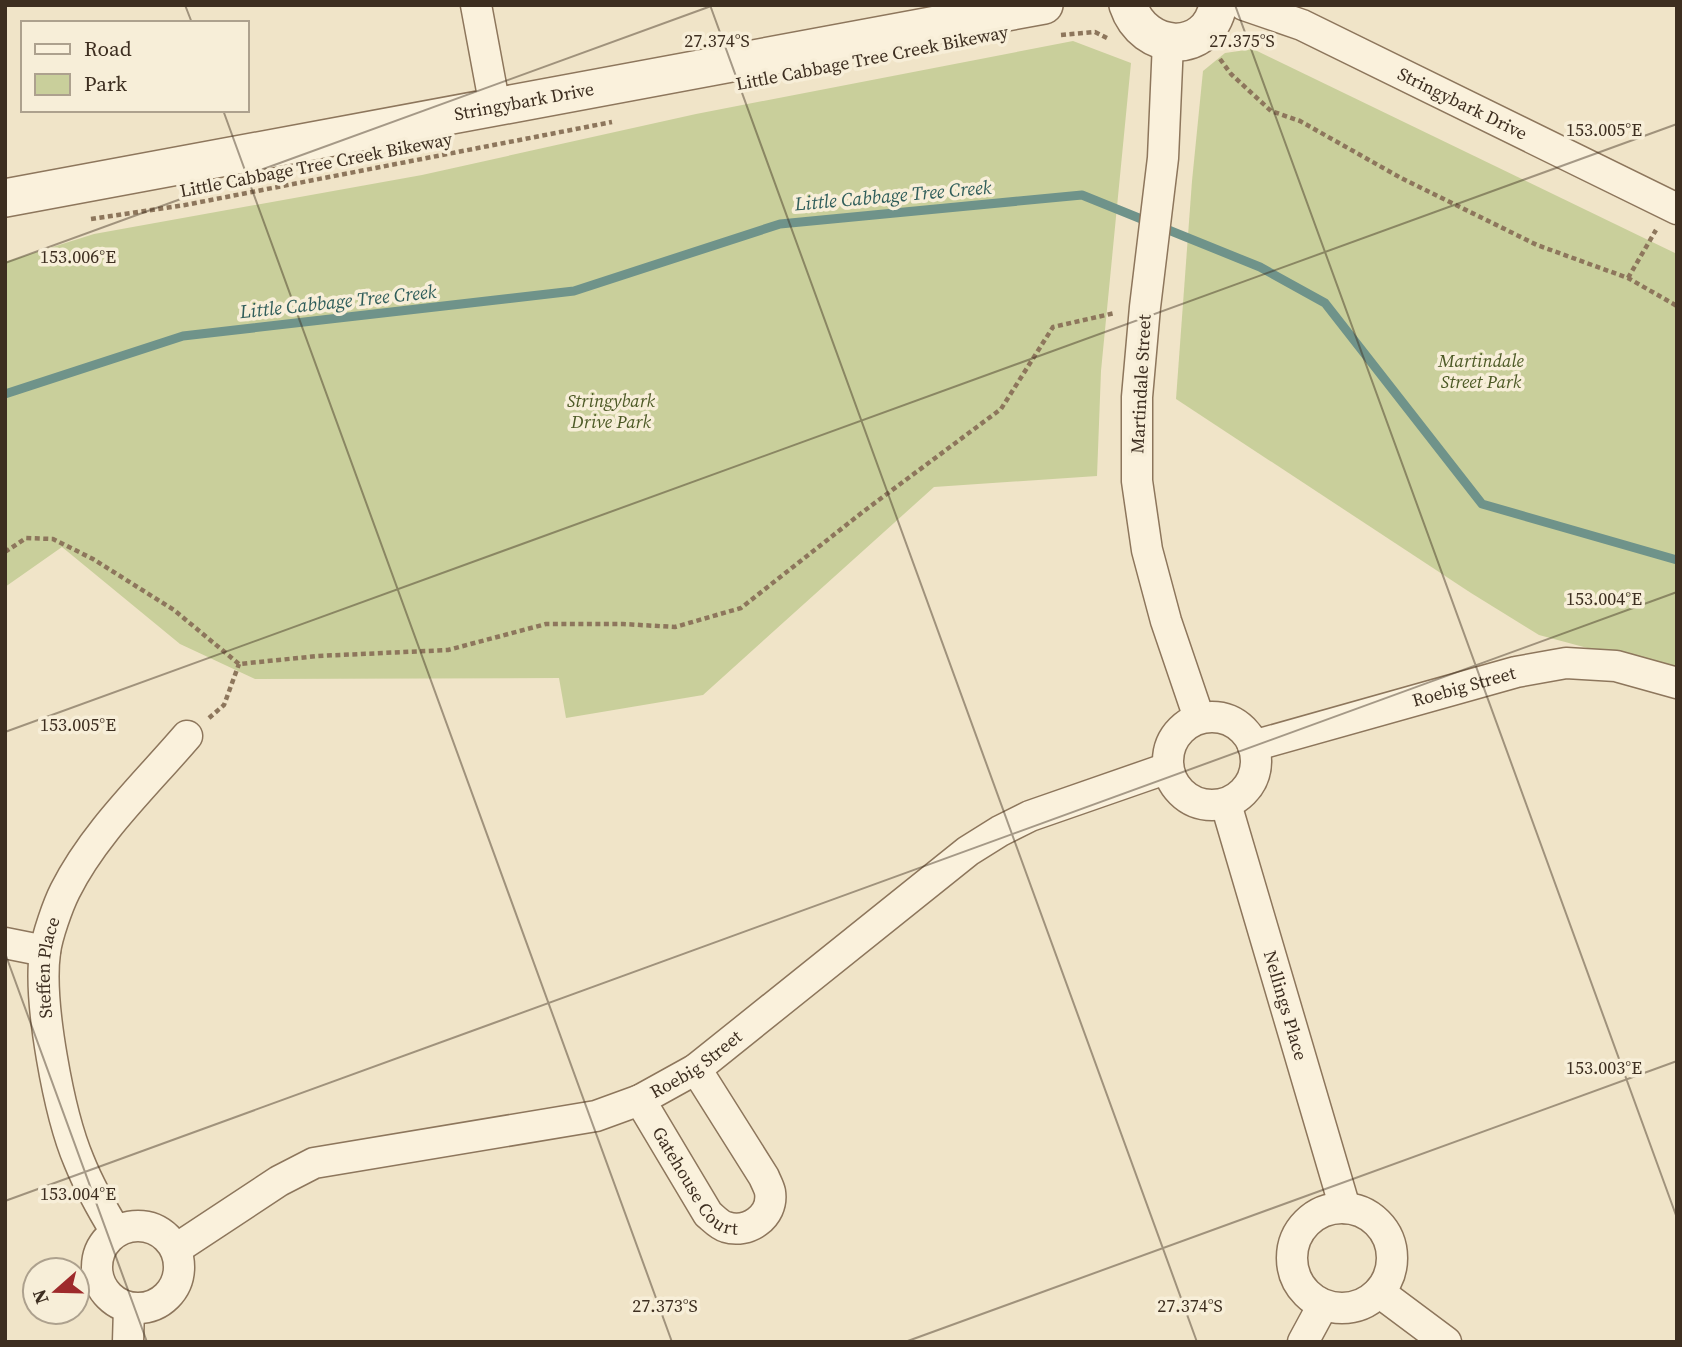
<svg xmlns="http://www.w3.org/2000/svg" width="1682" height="1347" font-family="'Source Serif 4',serif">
  <rect width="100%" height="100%" fill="#f0e4c8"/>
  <g fill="#c9cf9b">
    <polygon points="1073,41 1131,63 1101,371 1097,476 934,487 703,695 566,718 559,678 255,679 180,644 62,547 5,587 5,262 94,234 422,175 696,114"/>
    <polygon points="1253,49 1677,254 1677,672 1539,635 1471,593 1176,399 1192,181 1203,71 1225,53"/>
  </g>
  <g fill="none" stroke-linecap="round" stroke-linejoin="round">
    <polyline stroke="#6f938a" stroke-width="9" points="5,394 183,336 574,291 780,224 1082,195 1260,267 1325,303 1482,504 1677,560"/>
    <defs>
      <g id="minor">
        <polyline points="476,5 495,107"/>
        <path id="s1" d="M1244,5L1302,25L1677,209"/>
        <polyline points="1168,42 1163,158 1145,307 1137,397 1137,481 1147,550 1166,621 1199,718"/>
        <circle cx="1212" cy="761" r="44"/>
        <path id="s2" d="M1253,746L1516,672L1566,663L1616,666L1677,683"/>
        <path id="s3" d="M1226,804L1345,1208"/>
        <polyline points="5,943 45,951"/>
        <path id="s4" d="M640,1100L708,1214C713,1218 719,1225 726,1227C747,1234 774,1217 770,1192C769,1187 766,1182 764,1177L696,1069"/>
        <circle cx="1342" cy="1258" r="50"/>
        <circle cx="138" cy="1267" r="41"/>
        <path id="s5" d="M116,1232C102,1209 89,1186 79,1161C59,1114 38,1002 45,952C47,936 58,905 65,891C94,833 145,785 187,736"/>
        <path id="s6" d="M176,1249L279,1181L314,1163L596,1116L640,1100L696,1069L968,851L1000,831L1030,816L1168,768"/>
        <polyline points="1379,1292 1446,1342"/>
        <polyline points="128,1342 129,1308"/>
        <polyline points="1303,1342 1323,1305"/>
      </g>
      <g id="tertiary">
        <path d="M1128,5C1144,53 1208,56 1218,5"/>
        <path id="s7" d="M5,198L1044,5"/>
      </g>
    </defs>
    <use href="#minor" stroke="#8d765c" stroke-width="33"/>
    <use href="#tertiary" stroke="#8d765c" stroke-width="40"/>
    <g stroke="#8d765c" stroke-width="4.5" stroke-dasharray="5 3.5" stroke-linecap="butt">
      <polyline points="1061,35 1095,32 1107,38"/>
      <polyline points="1220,59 1231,74 1271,111 1300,121 1401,178 1537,245 1628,278 1677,306"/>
      <polyline points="91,219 185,205 612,122"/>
      <polyline points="1628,278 1656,230"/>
      <polyline points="5,552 26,538 53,539 93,559 174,610 239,664 318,656 448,650 546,624 623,624 675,627 741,608 864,511 1001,409 1053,327 1115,313"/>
      <polyline points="209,718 224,705 239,664"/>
    </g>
    <use href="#minor" stroke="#faf1dc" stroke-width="30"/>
    <use href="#tertiary" stroke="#faf1dc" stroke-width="37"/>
  </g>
  <path fill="none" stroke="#3d2e20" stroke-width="2" stroke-opacity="0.45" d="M185,5L192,23M710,5L1197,1342M1235,5L1677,1218M223,110L672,1342M5,263L714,5M5,732L1677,124M5,953L147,1342M5,1201L1677,592M905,1342L1677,1061"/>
  <g text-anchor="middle" stroke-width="7" stroke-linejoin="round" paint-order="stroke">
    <g font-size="18" fill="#3d2e20" stroke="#f7eed8">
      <text transform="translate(872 58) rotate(-11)" y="6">Little Cabbage Tree Creek Bikeway</text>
      <text dy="6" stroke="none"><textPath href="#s7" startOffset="528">Stringybark Drive</textPath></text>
      <text dy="6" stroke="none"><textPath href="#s1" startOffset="240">Stringybark Drive</textPath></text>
      <text transform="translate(316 165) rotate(-11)" y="6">Little Cabbage Tree Creek Bikeway</text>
      <text transform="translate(1141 384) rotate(-87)" y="6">Martindale Street</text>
      <text dy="6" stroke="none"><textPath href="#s2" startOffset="219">Roebig Street</textPath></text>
      <text dy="6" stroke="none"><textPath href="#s5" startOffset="278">Steffen Place</textPath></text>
      <text dy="6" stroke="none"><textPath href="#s3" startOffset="210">Nellings Place</textPath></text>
      <text dy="6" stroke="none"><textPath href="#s6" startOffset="562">Roebig Street</textPath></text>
      <text dy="6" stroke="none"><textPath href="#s4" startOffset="100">Gatehouse Court</textPath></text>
    </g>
    <g font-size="18" font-style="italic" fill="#4d5a26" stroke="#f7eed8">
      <text x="1481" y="367">Martindale<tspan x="1481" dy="21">Street Park</tspan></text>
      <text x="611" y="407">Stringybark<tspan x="611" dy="21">Drive Park</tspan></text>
    </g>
    <g font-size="19" font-style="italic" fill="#2f5d5a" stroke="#f7eed8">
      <text transform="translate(893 195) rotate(-5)" y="7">Little Cabbage Tree Creek</text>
      <text transform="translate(338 301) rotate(-6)" y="7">Little Cabbage Tree Creek</text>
    </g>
  </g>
  <g font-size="18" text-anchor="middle" fill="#3d2e20" stroke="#f7eed8" stroke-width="7" stroke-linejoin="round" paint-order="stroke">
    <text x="717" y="47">27.374°S</text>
    <text x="1242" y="47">27.375°S</text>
    <text x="1604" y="136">153.005°E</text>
    <text x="78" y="263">153.006°E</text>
    <text x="1604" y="605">153.004°E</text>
    <text x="78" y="731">153.005°E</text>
    <text x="1604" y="1074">153.003°E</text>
    <text x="78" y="1200">153.004°E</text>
    <text x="665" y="1312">27.373°S</text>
    <text x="1190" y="1312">27.374°S</text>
  </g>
  <rect width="1682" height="1347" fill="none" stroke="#3d2e20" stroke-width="14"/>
  <rect x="21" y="21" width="228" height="91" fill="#f7eed8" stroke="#ada18e" stroke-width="2"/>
  <rect x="35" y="44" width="35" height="10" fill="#faf1dc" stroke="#ada18e" stroke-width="2"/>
  <text x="84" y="56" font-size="21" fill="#3d2e20">Road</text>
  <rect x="35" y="74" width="35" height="21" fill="#c9cf9b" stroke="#ada18e" stroke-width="2"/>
  <text x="84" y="91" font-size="21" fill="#3d2e20">Park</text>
  <g transform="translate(56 1291) rotate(250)"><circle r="33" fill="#f7eed8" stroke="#ada18e" stroke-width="2"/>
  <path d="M0-5L12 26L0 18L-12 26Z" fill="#9e2a2b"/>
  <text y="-10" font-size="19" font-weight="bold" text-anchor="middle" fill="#3d2e20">N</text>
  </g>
</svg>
